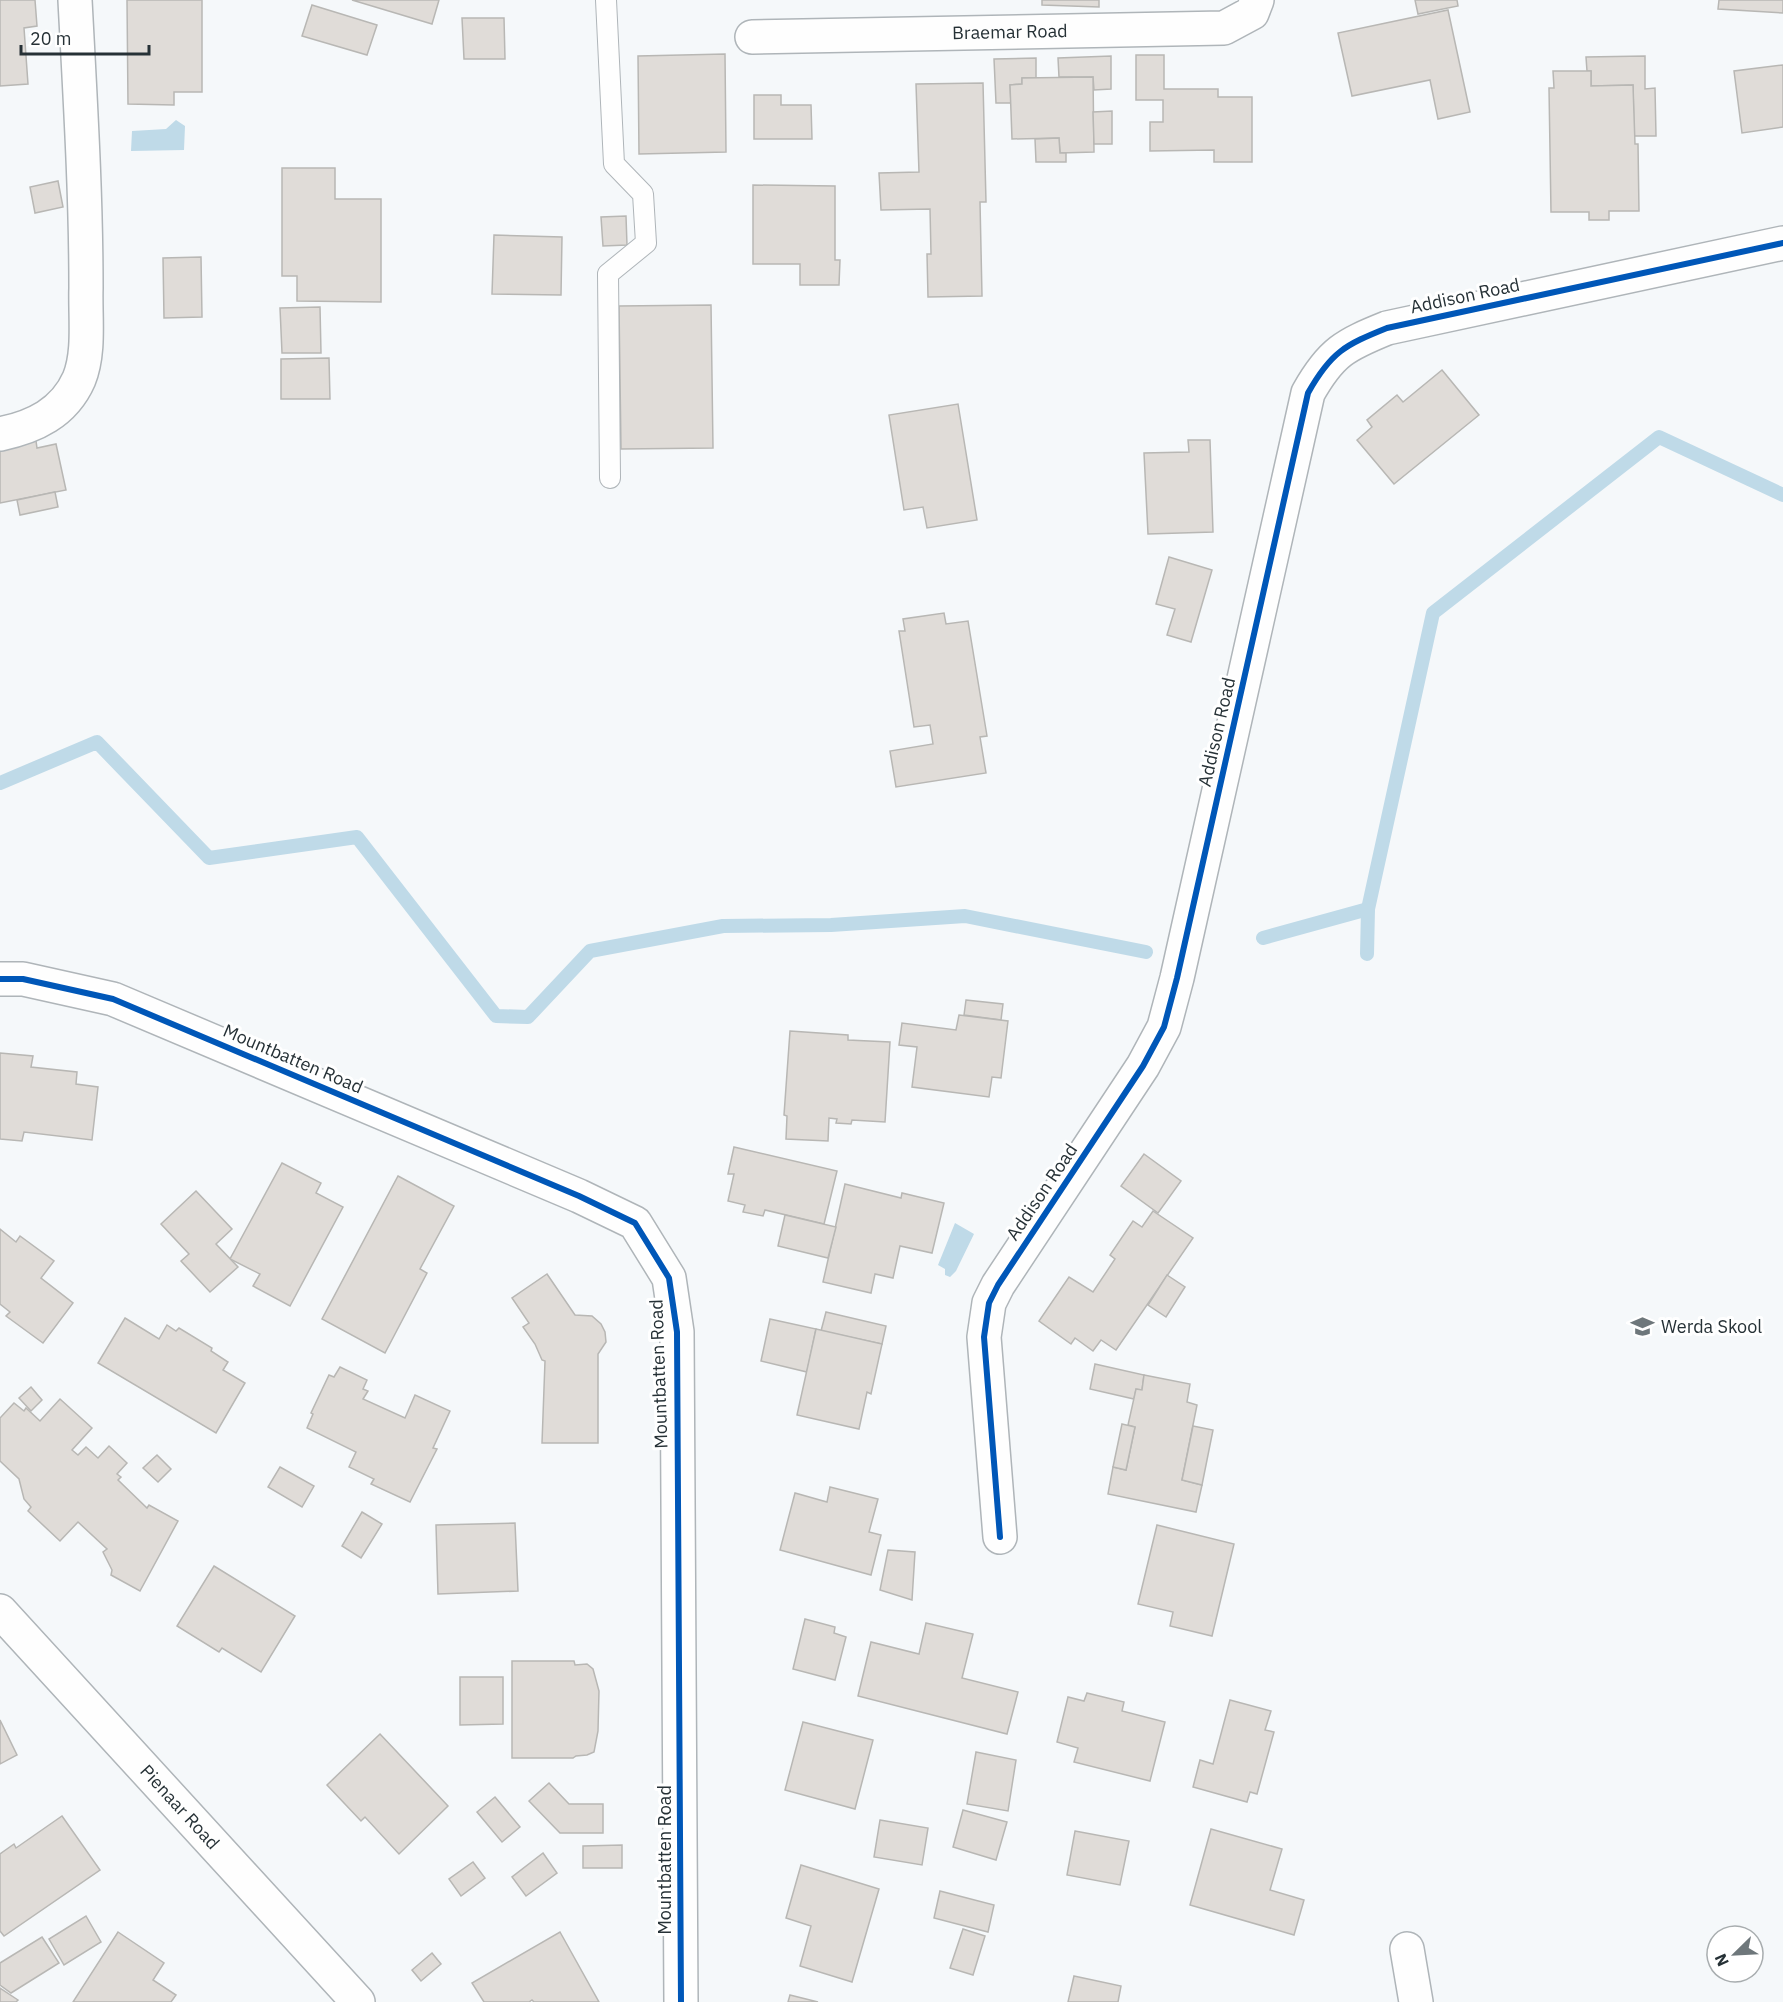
<svg xmlns="http://www.w3.org/2000/svg" width="1783" height="2002" font-family="'IBM Plex Sans',sans-serif">
  <rect width="100%" height="100%" fill="#f5f8fa"/>
  <g fill="#bfdae8">
    <polygon points="176,120 185,126 184,150 131,151 132,131 166,129"/>
    <polygon points="955,1223 974,1234 956,1271 950,1277 945,1275 945,1269 938,1265"/>
  </g>
  <g fill="none" stroke-linecap="round" stroke-linejoin="round">
    <g stroke="#bfdae8" stroke-width="14">
      <polyline points="0,783 97,742 209,858 357,837 496,1016 528,1017 590,951 723,926 831,925 965,916 1146,952"/>
      <polyline points="1263,938 1368,909"/>
      <polyline points="1367,954 1368,909 1433,613 1659,437 1783,495"/>
    </g>
  </g>
  <g fill="#e0dcd8" stroke="#b8b7b4" stroke-width="1.5">
    <polygon points="0,0 35,0 37,26 24,28 28,84 0,86"/>
    <polygon points="127,0 202,0 202,92 174,92 174,105 128,104"/>
    <polygon points="352,0 439,0 432,24"/>
    <polygon points="1042,0 1099,0 1099,7 1042,5"/>
    <polygon points="1415,0 1457,0 1458,6 1418,14"/>
    <polygon points="1719,0 1783,0 1783,13 1718,9"/>
    <polygon points="312,5 377,25 367,55 302,36"/>
    <polygon points="1448,10 1470,112 1438,119 1430,80 1352,96 1338,33"/>
    <polygon points="462,18 504,18 505,59 464,59"/>
    <polygon points="725,54 726,152 639,154 638,56"/>
    <polygon points="1136,55 1164,55 1164,89 1218,89 1218,97 1252,97 1252,162 1214,162 1214,150 1150,151 1150,122 1163,122 1163,100 1136,100"/>
    <polygon points="1111,56 1111,89 1094,90 1093,77 1059,77 1058,58"/>
    <polygon points="1645,56 1645,89 1655,88 1656,136 1634,136 1633,85 1591,86 1591,71 1587,71 1586,57"/>
    <polygon points="1036,58 1036,78 1022,78 1022,84 1010,85 1011,103 996,103 994,59"/>
    <polygon points="1783,65 1783,127 1742,133 1734,71"/>
    <polygon points="1553,71 1591,71 1591,86 1633,85 1635,144 1638,144 1639,211 1609,211 1609,220 1589,220 1589,212 1551,212 1549,88 1554,88"/>
    <polygon points="1093,77 1094,152 1060,153 1059,138 1012,139 1010,85 1022,84 1022,78"/>
    <polygon points="983,83 986,202 980,202 982,296 928,297 927,254 931,254 930,209 881,210 879,173 919,172 916,84"/>
    <polygon points="754,95 781,95 781,105 811,105 812,139 754,139"/>
    <polygon points="1112,111 1112,144 1094,144 1093,112"/>
    <polygon points="1059,138 1060,153 1066,153 1066,162 1036,162 1035,139"/>
    <polygon points="282,168 335,168 335,199 381,199 381,302 297,301 297,276 282,276"/>
    <polygon points="58,181 63,207 35,213 30,187"/>
    <polygon points="753,185 835,186 835,260 840,260 839,285 800,285 800,264 753,264"/>
    <polygon points="626,216 627,245 603,246 601,217"/>
    <polygon points="494,235 562,237 561,295 492,294"/>
    <polygon points="201,257 202,317 164,318 163,258"/>
    <polygon points="711,305 713,448 621,449 619,306"/>
    <polygon points="320,307 321,353 282,353 280,308"/>
    <polygon points="329,358 330,399 281,399 281,359"/>
    <polygon points="1442,370 1479,415 1394,484 1357,440 1372,427 1367,420 1397,395 1403,402"/>
    <polygon points="958,404 977,520 927,528 923,507 904,510 889,415"/>
    <polygon points="1188,440 1210,440 1213,532 1148,534 1144,453 1189,452"/>
    <polygon points="36,441 37,448 56,444 66,490 0,503 0,448"/>
    <polygon points="55,492 58,507 20,515 17,500"/>
    <polygon points="1169,557 1212,570 1191,642 1167,635 1175,609 1156,604"/>
    <polygon points="944,613 946,624 968,621 987,736 980,737 986,773 896,787 890,751 933,744 930,725 914,727 899,631 905,631 903,619"/>
    <polygon points="966,1000 1003,1004 1001,1020 964,1015"/>
    <polygon points="959,1015 1008,1021 1001,1078 992,1077 989,1097 912,1087 917,1047 899,1045 902,1023 956,1030"/>
    <polygon points="790,1031 848,1035 848,1040 890,1042 885,1122 852,1120 851,1124 836,1123 837,1119 829,1118 828,1141 786,1139 787,1116 784,1115"/>
    <polygon points="0,1053 33,1056 31,1067 77,1072 76,1084 98,1087 92,1140 24,1132 22,1141 0,1139"/>
    <polygon points="734,1147 837,1171 824,1224 765,1210 763,1216 743,1212 745,1205 728,1201 734,1174 728,1174"/>
    <polygon points="1144,1154 1181,1181 1158,1213 1121,1186"/>
    <polygon points="282,1163 321,1183 316,1193 343,1207 290,1306 253,1286 260,1274 230,1259"/>
    <polygon points="398,1176 454,1206 420,1269 427,1273 385,1353 322,1319"/>
    <polygon points="845,1184 901,1198 902,1193 944,1203 932,1253 900,1246 893,1278 875,1274 871,1293 823,1282"/>
    <polygon points="196,1191 232,1229 216,1244 238,1267 210,1292 181,1261 189,1254 161,1224"/>
    <polygon points="1153,1211 1193,1238 1116,1350 1101,1340 1093,1351 1075,1338 1071,1344 1039,1321 1069,1277 1093,1292 1115,1259 1110,1255 1133,1221 1142,1227"/>
    <polygon points="785,1215 836,1227 828,1258 778,1246"/>
    <polygon points="0,1229 16,1242 20,1236 54,1261 41,1278 73,1303 43,1343 6,1316 10,1312 0,1304"/>
    <polygon points="547,1274 575,1315 592,1316 601,1324 605,1332 606,1342 598,1354 598,1443 542,1443 545,1361 542,1360 535,1344 523,1327 529,1323 512,1298"/>
    <polygon points="1167,1275 1185,1287 1166,1317 1148,1305"/>
    <polygon points="826,1312 886,1326 882,1344 821,1331"/>
    <polygon points="125,1318 159,1339 167,1325 176,1331 179,1328 212,1348 211,1351 228,1362 223,1370 245,1383 216,1433 98,1363"/>
    <polygon points="770,1319 816,1329 807,1372 761,1361"/>
    <polygon points="816,1329 882,1344 871,1394 867,1392 859,1429 797,1415"/>
    <polygon points="1095,1364 1144,1375 1142,1390 1136,1389 1134,1399 1090,1389"/>
    <polygon points="340,1367 367,1380 363,1389 368,1391 363,1399 405,1418 415,1395 450,1411 433,1448 437,1449 410,1502 371,1484 374,1479 349,1467 356,1452 307,1428 313,1414 311,1413 329,1375 334,1377"/>
    <polygon points="1144,1375 1190,1384 1187,1402 1197,1405 1182,1480 1202,1485 1196,1512 1108,1494 1113,1467 1126,1470 1135,1427 1128,1425 1136,1389 1142,1390"/>
    <polygon points="31,1387 42,1400 31,1411 19,1398"/>
    <polygon points="60,1399 92,1428 72,1450 78,1455 86,1447 98,1458 109,1446 127,1463 117,1474 121,1477 118,1480 147,1508 149,1505 178,1521 140,1591 111,1575 112,1570 103,1552 107,1549 78,1522 60,1541 28,1511 31,1507 24,1499 19,1479 0,1461 0,1418 14,1403 24,1411 26,1408 40,1421"/>
    <polygon points="1122,1424 1135,1427 1126,1470 1113,1467"/>
    <polygon points="1193,1426 1213,1430 1202,1485 1182,1480"/>
    <polygon points="157,1455 171,1469 158,1482 143,1468"/>
    <polygon points="280,1467 314,1486 302,1507 268,1487"/>
    <polygon points="830,1487 878,1499 869,1532 881,1535 871,1575 780,1550 795,1493 827,1502"/>
    <polygon points="362,1512 382,1524 361,1558 342,1546"/>
    <polygon points="515,1523 518,1591 438,1594 436,1525"/>
    <polygon points="1157,1525 1234,1544 1212,1636 1170,1626 1173,1612 1138,1604"/>
    <polygon points="888,1550 915,1552 912,1600 880,1590"/>
    <polygon points="214,1566 295,1616 261,1672 222,1648 219,1652 177,1626"/>
    <polygon points="805,1619 835,1627 834,1633 846,1637 835,1680 793,1669"/>
    <polygon points="926,1623 973,1634 962,1678 1018,1692 1007,1734 858,1696 871,1642 919,1654"/>
    <polygon points="512,1661 574,1661 575,1665 587,1664 593,1669 599,1691 598,1731 594,1752 587,1755 576,1756 573,1758 512,1758"/>
    <polygon points="460,1677 503,1677 503,1724 460,1725"/>
    <polygon points="1087,1693 1124,1702 1122,1711 1165,1722 1150,1781 1074,1762 1078,1748 1057,1742 1068,1697 1084,1701"/>
    <polygon points="1230,1700 1271,1711 1265,1730 1274,1732 1257,1794 1250,1792 1247,1802 1193,1787 1200,1760 1213,1764"/>
    <polygon points="0,1720 17,1755 0,1764"/>
    <polygon points="803,1722 873,1740 855,1809 785,1790"/>
    <polygon points="380,1734 448,1806 399,1854 365,1817 361,1821 327,1785"/>
    <polygon points="976,1752 1016,1760 1008,1811 967,1804"/>
    <polygon points="549,1783 569,1804 603,1804 603,1833 560,1833 529,1801"/>
    <polygon points="495,1797 520,1827 502,1842 477,1812"/>
    <polygon points="963,1810 1007,1822 996,1860 953,1847"/>
    <polygon points="62,1816 100,1870 4,1936 0,1931 0,1854 14,1844 16,1848"/>
    <polygon points="880,1820 928,1828 922,1865 874,1857"/>
    <polygon points="1211,1829 1282,1849 1270,1890 1304,1900 1294,1935 1190,1905"/>
    <polygon points="1075,1831 1129,1841 1120,1885 1067,1875"/>
    <polygon points="622,1845 622,1868 583,1868 583,1846"/>
    <polygon points="543,1853 557,1873 526,1896 512,1877"/>
    <polygon points="473,1862 485,1878 461,1896 449,1879"/>
    <polygon points="801,1865 879,1889 852,1982 800,1966 811,1926 786,1918"/>
    <polygon points="940,1891 994,1905 988,1932 934,1918"/>
    <polygon points="86,1916 101,1942 64,1965 49,1939"/>
    <polygon points="963,1929 985,1936 973,1975 950,1968"/>
    <polygon points="118,1932 164,1963 153,1980 176,1995 171,2002 73,2002"/>
    <polygon points="560,1932 599,2002 534,2002 532,2000 529,2002 484,2002 472,1983"/>
    <polygon points="42,1937 59,1963 11,1993 0,1985 0,1963"/>
    <polygon points="432,1953 441,1964 421,1981 412,1970"/>
    <polygon points="1074,1976 1121,1986 1118,2002 1068,2002"/>
    <polygon points="0,1988 18,2000 16,2002 0,2002"/>
    <polygon points="790,1995 818,2002 788,2002"/>
  </g>
  <g fill="none" stroke-linecap="round" stroke-linejoin="round">
    <defs>
      <polyline id="lane" points="606,0 614,164 643,194 646,243 608,274 610,478"/>
      <g id="street">
        <path id="s1" d="M752,37L1224,28L1252,13L1257,0"/>
        <path d="M0,434C34,427 64,413 79,379C90,352 85,317 86,288C86,192 80,96 75,0"/>
        <polyline points="0,979 23,979 113,999 579,1196 635,1223 669,1278 677,1332 681,2002"/>
        <path d="M1000,1537L984,1337L989,1303L998,1285L1143,1066L1164,1027L1177,978L1308,393C1331,352 1345,345 1387,328L1783,243"/>
        <path id="s2" d="M0,1611L358,2002"/>
        <polyline points="1407,1949 1416,2002"/>
      </g>
    </defs>
    <use href="#lane" stroke="#afb5b9" stroke-width="22"/>
    <use href="#street" stroke="#afb5b9" stroke-width="36"/>
    <use href="#lane" stroke="#fefefe" stroke-width="20"/>
    <use href="#street" stroke="#fefefe" stroke-width="33"/>
    <defs>
      <g id="cycleway">
        <polyline points="0,979 23,979 113,999 579,1196 635,1223 669,1278 677,1332 681,2002"/>
        <path d="M1000,1537L984,1337L989,1303L998,1285L1143,1066L1164,1027L1177,978L1308,393C1331,352 1345,345 1387,328L1783,243"/>
      </g>
    </defs>
    <use href="#cycleway" stroke="#fff" stroke-width="10"/>
    <use href="#cycleway" stroke="#0057b8" stroke-width="6"/>
  </g>
  <defs>
    <symbol id="school-bare" viewBox="-9 -9 18 18"><path d="M0-5L7-2L0 1L-7-2ZM-4 1L0 2.5L4 1V4Q0 6-4 4Z" fill="#6e777b" stroke="#fff" stroke-width="2.5" paint-order="stroke"/></symbol>
  </defs>
  <g fill-rule="evenodd">
    <use href="#school-bare" x="1626" y="1310" width="33" height="33"/>
  </g>
  <g text-anchor="middle" stroke-width="6" stroke-linejoin="round" paint-order="stroke">
    <g font-size="18" fill="#263136" stroke="#fff">
      <text dy="6" stroke="none"><textPath href="#s1" startOffset="258">Braemar Road</textPath></text>
      <text transform="translate(1465 296) rotate(-12)" y="6">Addison Road</text>
      <text transform="translate(1217 732) rotate(-77)" y="6">Addison Road</text>
      <text transform="translate(293 1059) rotate(23)" y="6">Mountbatten Road</text>
      <text transform="translate(1042 1192) rotate(-56)" y="6">Addison Road</text>
      <text transform="translate(659 1374) rotate(-92)" y="6">Mountbatten Road</text>
      <text dy="6" stroke="none"><textPath href="#s2" startOffset="266">Pienaar Road</textPath></text>
      <text transform="translate(665 1860) rotate(-90)" y="6">Mountbatten Road</text>
    </g>
    <g font-size="18" fill="#263136" stroke="#fff" text-anchor="start">
      <text x="1661" y="1333">Werda Skool</text>
    </g>
  </g>
  <g transform="translate(1735 1954) rotate(246)"><circle r="28" fill="#ffffff" stroke="#a8adaf" stroke-width="1.5"/>
  <path d="M0-4.5L10 22L0 15L-10 22Z" fill="#6e777b"/>
  <text y="-9" font-size="16" font-weight="bold" text-anchor="middle" fill="#263136">N</text>
  </g>
  <path d="M21 45v9h128v-9" fill="none" stroke="#263136" stroke-width="3"/>
  <text x="30" y="45" font-size="18" fill="#263136" stroke="#ffffff" stroke-width="4.5" paint-order="stroke">20 m</text>
</svg>
